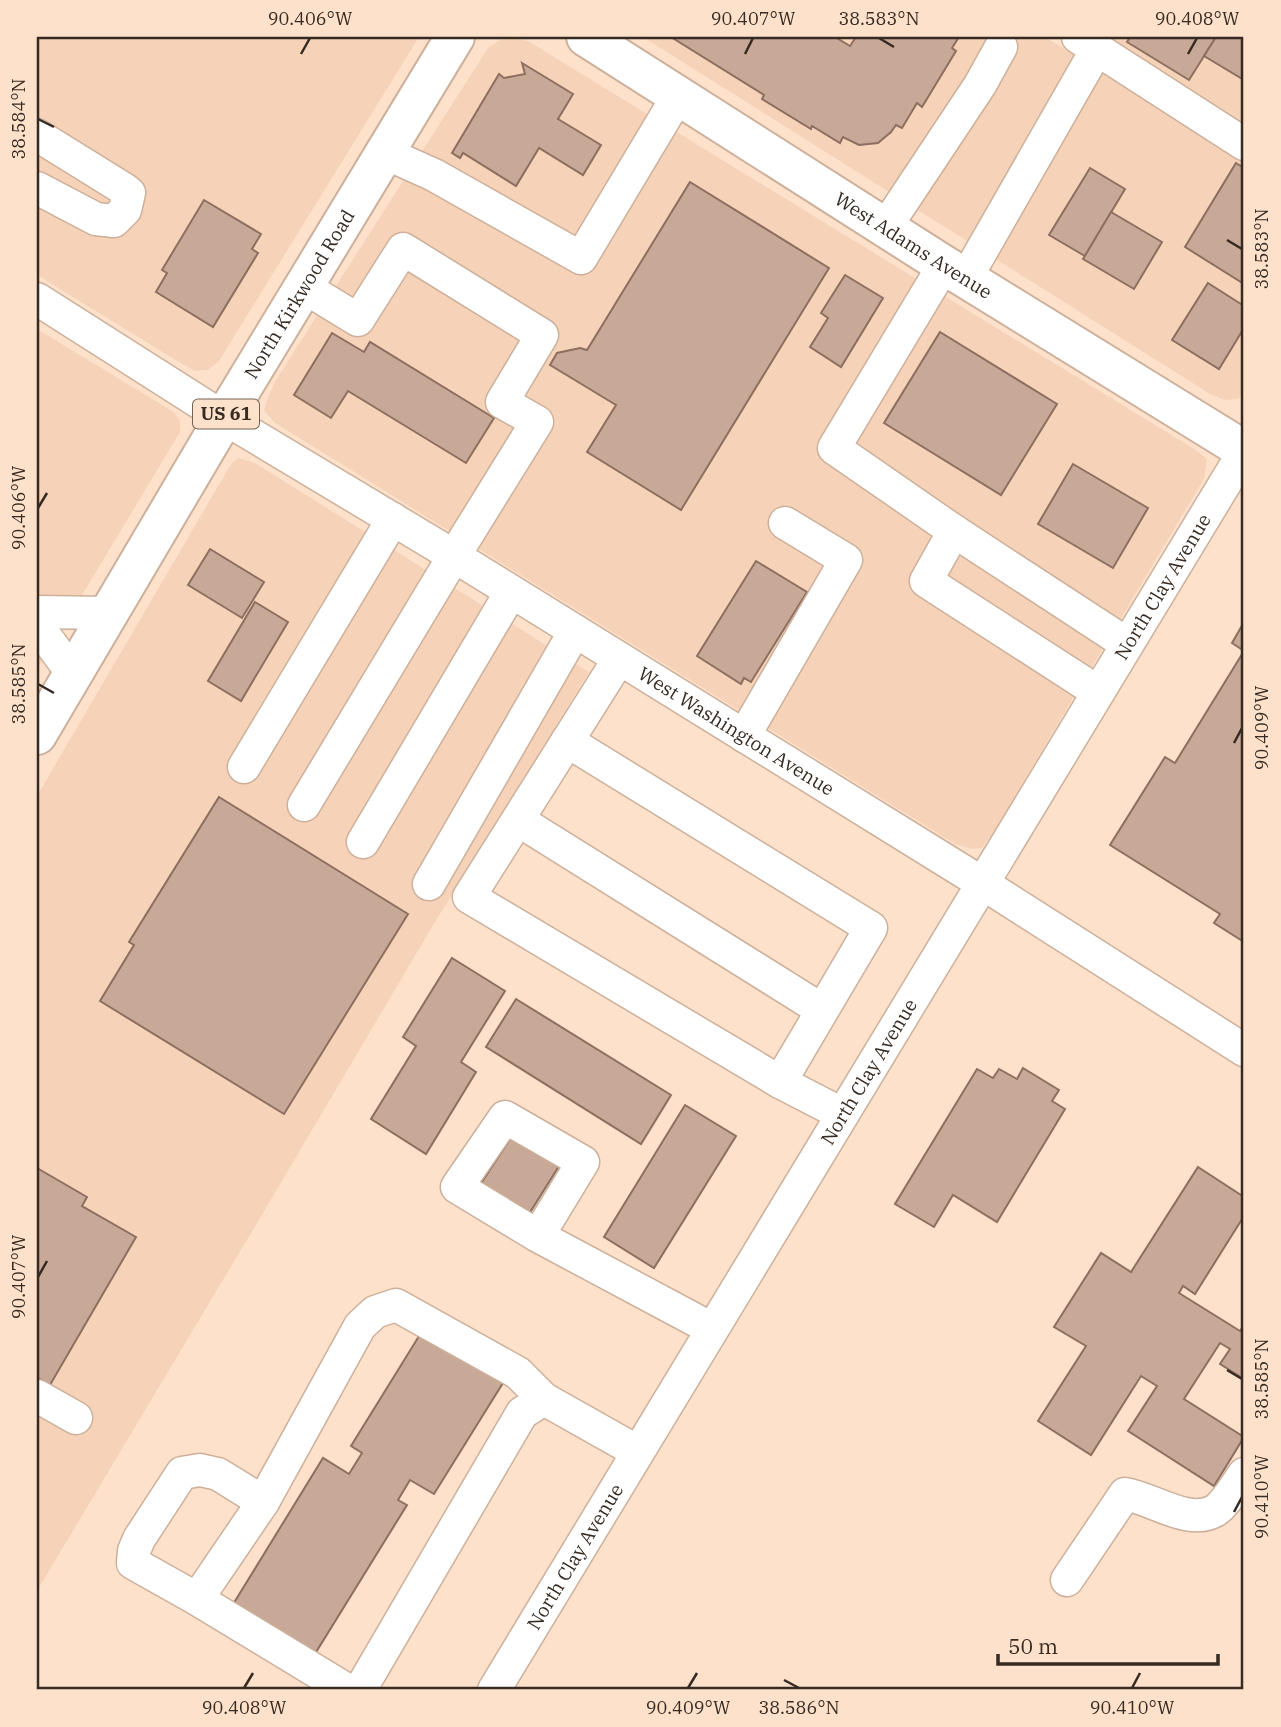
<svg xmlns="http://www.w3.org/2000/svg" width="1281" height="1727" font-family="'IBM Plex Serif',serif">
  <rect width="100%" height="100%" fill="#fee1cb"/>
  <g fill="#f6d3b8">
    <polygon points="37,37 419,37 219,361 208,370 195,371 182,364 37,275"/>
    <polygon points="643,37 1045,37 1244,158 1244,393 1238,399 1224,400 1210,394"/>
    <polygon points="1087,37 1244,37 1244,136"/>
    <polygon points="516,39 528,41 1196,450 1207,459 1204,479 994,831 982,848 972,849 955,844 275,423 264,410 268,397 276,380 488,48 500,40"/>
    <polygon points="37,329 174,412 180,421 180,432 37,670"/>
    <polygon points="238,458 255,463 589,672 432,927 263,1213 37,1591 37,796 231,464"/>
  </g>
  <g fill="#c8a897" stroke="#8d6f60" stroke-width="2">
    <polygon points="671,37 835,37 850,46 856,37 959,37 952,48 956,51 922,107 917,103 902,128 896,125 891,132 878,143 859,145 843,137 840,143 812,126 811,129 762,99 764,95"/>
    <polygon points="1130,37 1216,37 1189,80 1127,42"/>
    <polygon points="1216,37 1244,37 1244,80 1204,56"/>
    <polygon points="522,63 573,94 558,119 601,145 583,175 539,148 516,186 463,153 460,158 452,153 499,74 504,78 525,74"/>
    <polygon points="1236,163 1244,168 1244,284 1185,247"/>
    <polygon points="1090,168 1125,189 1085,256 1049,235"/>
    <polygon points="690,182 829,268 681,510 587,452 616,405 550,365 557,353 580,348 587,350"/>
    <polygon points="204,200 261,234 252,249 258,253 213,327 156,292 167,273 162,270"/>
    <polygon points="1111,212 1162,242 1134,289 1083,259"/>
    <polygon points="845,275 883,298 841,367 810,347 828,318 821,313"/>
    <polygon points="1208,283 1244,306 1244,328 1219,369 1172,340"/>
    <polygon points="940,332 1057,404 1001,495 884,423"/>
    <polygon points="332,333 364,352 370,342 494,418 466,463 348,391 331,418 294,395"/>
    <polygon points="1073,464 1148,508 1113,568 1038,524"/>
    <polygon points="210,549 264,582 242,618 188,585"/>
    <polygon points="756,561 807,592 751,682 744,678 741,684 697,656"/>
    <polygon points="255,602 288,622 241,701 208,681"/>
    <polygon points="1244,622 1244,651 1232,643"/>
    <polygon points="1244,651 1244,942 1214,923 1220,914 1110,845 1165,757 1175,763"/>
    <polygon points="219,797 408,914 284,1114 100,1001 134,945 129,942"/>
    <polygon points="452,958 505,991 461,1062 476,1072 426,1154 371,1119 416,1046 403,1037"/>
    <polygon points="516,999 671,1095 641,1144 486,1047"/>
    <polygon points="1023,1068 1059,1090 1052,1101 1065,1109 997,1222 953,1195 934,1227 895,1204 977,1069 993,1078 999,1069 1017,1079"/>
    <polygon points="685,1105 736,1136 654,1268 604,1237"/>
    <polygon points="512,1136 559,1166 524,1222 476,1191"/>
    <polygon points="1198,1167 1244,1197 1244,1216 1195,1294 1183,1286 1179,1293 1240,1331 1244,1325 1244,1379 1220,1364 1230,1349 1220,1343 1184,1399 1244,1437 1214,1486 1128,1431 1157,1386 1141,1376 1091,1455 1038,1421 1086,1346 1054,1327 1101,1253 1131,1272"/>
    <polygon points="37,1168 87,1197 82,1206 136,1237 50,1385 37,1378"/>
    <polygon points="424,1328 506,1378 434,1494 410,1480 398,1500 407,1505 313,1657 232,1606 323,1458 349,1474 362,1453 351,1446"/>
  </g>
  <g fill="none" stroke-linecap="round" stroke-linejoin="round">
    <defs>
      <g id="minor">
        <polyline points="1078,37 1244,144"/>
        <polyline points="37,135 124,189 129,193 125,210 114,221 96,219 37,188"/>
        <polyline points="385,153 434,175 581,258 678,96"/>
        <polyline points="885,228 980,85 1001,47"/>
        <polyline points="944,265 834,448 954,531 1127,644"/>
        <polyline points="966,278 1097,49"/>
        <polyline points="304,287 358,320 403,249 542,335 502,402 537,422 454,556 304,805"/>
        <path id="s1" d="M37,299L224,418L454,556L982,883L1244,1050"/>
        <polyline points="954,531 926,581 1098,692"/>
        <polyline points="37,612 109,613"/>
        <polyline points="37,625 73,674"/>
        <polyline points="619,659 469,897 780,1082 842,1114"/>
        <polyline points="744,736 846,560 785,523"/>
        <polyline points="567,741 871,928 780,1082"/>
        <polyline points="244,767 393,519"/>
        <polyline points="518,820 822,1010"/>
        <polyline points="363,842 511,592"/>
        <polyline points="429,884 575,631"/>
        <polyline points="538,1236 457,1187 505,1117 583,1162 538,1236 712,1329"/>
        <polyline points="37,1396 76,1418"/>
        <polyline points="263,1502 218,1474 200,1470 182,1473 139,1539 134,1551 133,1563 197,1599 347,1690"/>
        <path d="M1067,1580L1125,1494C1152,1498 1190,1527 1216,1510C1226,1503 1237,1484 1244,1474"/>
        <polyline points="197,1599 263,1502 360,1326 375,1312 396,1305 518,1373 544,1399"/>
        <polyline points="360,1690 522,1413 544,1399 638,1452"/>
        <path id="s2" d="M494,1690L1244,452"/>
      </g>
      <g id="major">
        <path id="s3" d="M586,37L944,265L1244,450"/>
        <path id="s4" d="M37,735L224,418L455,37"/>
      </g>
    </defs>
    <use href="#minor" stroke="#ccb09b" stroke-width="35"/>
    <use href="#major" stroke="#ccb09b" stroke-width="42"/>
    <use href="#minor" stroke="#fff" stroke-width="32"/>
    <use href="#major" stroke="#fff" stroke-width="38"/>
  </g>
  <path fill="none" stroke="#362b22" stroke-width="2.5" d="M879,38L894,47M301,54L310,38M745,54L753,38M1188,54L1197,38M38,119L54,127M1227,240L1242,249M38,508L47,493M38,684L54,693M1234,743L1242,728M38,1277L47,1261M1227,1370L1242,1379M1234,1512L1242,1497M784,1680L799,1688M244,1688L253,1673M688,1688L697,1673M1132,1688L1140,1673"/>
  <g text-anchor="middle" stroke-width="6" stroke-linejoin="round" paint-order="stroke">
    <rect fill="#fee1cb" stroke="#726255" stroke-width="2" x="193" y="399.5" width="66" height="29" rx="5"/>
    <g font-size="18" font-weight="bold" fill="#362b22">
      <text x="226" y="420">US 61</text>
    </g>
    <g font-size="19" fill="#362b22" stroke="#fee1cb">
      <text dy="7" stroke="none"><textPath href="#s3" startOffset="388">West Adams Avenue</textPath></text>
      <text dy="7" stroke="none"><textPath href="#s4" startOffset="513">North Kirkwood Road</textPath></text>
      <text dy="7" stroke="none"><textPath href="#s2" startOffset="1290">North Clay Avenue</textPath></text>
      <text dy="7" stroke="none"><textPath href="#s1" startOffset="822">West Washington Avenue</textPath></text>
      <text dy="7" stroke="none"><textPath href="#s2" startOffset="723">North Clay Avenue</textPath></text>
      <text dy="7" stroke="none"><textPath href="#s2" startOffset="156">North Clay Avenue</textPath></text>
    </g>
  </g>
  <rect width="1281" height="1727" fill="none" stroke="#fee1cb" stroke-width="77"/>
  <path d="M998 1654v10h220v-10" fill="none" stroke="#362b22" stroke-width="3.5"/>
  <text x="1008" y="1654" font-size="21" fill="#362b22" stroke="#fee1cb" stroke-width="5" paint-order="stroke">50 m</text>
  <rect x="38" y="38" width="1204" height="1650" fill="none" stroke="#362b22" stroke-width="2.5"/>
  <g font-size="18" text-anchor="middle" fill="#362b22">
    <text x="310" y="25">90.406°W</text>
    <text x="753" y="25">90.407°W</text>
    <text x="879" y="25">38.583°N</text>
    <text x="1197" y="25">90.408°W</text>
    <text transform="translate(19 119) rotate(-90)" y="6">38.584°N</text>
    <text transform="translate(1262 249) rotate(-90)" y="6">38.583°N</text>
    <text transform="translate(19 508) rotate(-90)" y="6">90.406°W</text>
    <text transform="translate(19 684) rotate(-90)" y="6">38.585°N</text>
    <text transform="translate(1262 728) rotate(-90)" y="6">90.409°W</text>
    <text transform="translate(19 1277) rotate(-90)" y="6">90.407°W</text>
    <text transform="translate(1262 1379) rotate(-90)" y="6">38.585°N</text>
    <text transform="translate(1262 1497) rotate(-90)" y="6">90.410°W</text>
    <text x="244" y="1714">90.408°W</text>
    <text x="688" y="1714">90.409°W</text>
    <text x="799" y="1714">38.586°N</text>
    <text x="1132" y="1714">90.410°W</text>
  </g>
</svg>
